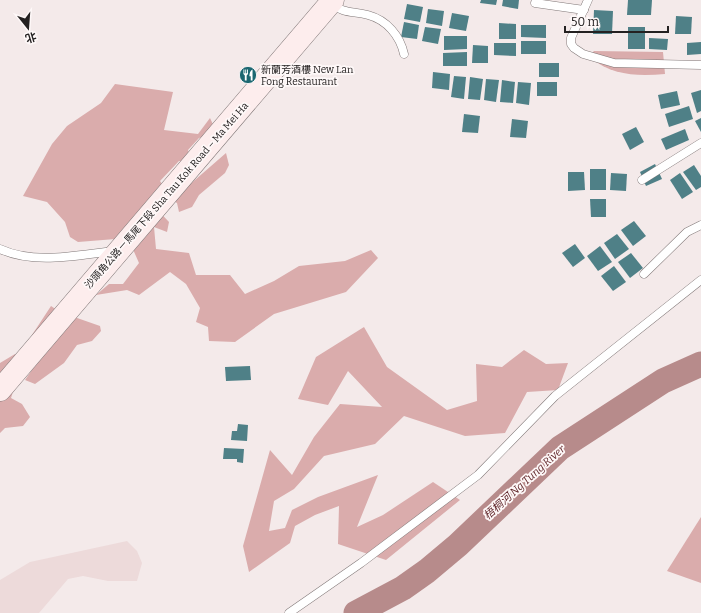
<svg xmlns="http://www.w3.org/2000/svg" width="701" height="613" font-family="Bitter,'Noto Sans SC',serif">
  <rect width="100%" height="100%" fill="#f4eaea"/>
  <polygon fill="#eddada" points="127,541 137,551 142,563 137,581 108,581 83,576 68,579 39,613 0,613 0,580 30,562"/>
  <g fill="#daacac">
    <path d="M594,51L663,52L665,74C638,76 612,76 591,58V54Z"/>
    <polygon points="115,84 173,92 164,130 198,134 210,118 217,133 199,138 188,150 193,163 179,161 160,181 166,190 180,193 226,153 229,165 225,173 199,195 192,207 179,212 177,203 160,193 151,203 169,222 167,232 154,227 156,249 189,253 196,275 230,275 245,294 274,281 299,266 345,261 371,250 378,258 346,292 274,314 235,342 209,341 208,327 196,322 200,308 186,284 170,272 139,295 127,290 96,295 109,284 123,284 139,263 128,238 78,242 70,237 65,222 47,202 23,196 52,144 67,126 101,103"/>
    <polygon points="51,306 60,312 100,326 101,331 92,341 77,345 64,363 35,384 25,380 43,354 32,335"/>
    <polygon points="364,327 387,367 447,410 477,401 476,364 502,367 524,350 546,364 568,363 558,390 527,392 505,433 465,436 404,416 375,444 324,456 294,489 274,501 269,531 285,528 292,510 318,497 378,475 357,527 383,515 433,482 460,500 386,560 338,544 339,506 315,515 295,526 290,543 249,572 243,546 270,450 292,475 314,437 340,404 382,407 348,371 328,405 298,399 316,357"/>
    <polygon points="15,354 17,379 11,398 22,404 30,417 23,426 5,428 0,433 0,363"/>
    <polygon points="701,517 701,583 667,571"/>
  </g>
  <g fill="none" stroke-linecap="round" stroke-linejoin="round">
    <polyline stroke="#b78b8b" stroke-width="25" points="356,613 403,588 427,571 458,545 560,448 663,381 701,364"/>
  </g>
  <g fill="#4f8087">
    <polygon points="481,0 497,0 496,5 480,3"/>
    <polygon points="503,0 519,0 518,9 502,6"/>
    <polygon points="628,0 652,0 651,15 627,15"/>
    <polygon points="407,4 423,7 420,22 404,19"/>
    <polygon points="428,9 444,11 442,26 426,23"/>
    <polygon points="594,10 613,11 612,34 593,34"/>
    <polygon points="452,13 469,16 466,31 449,28"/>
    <polygon points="676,16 692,17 691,34 675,34"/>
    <polygon points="404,22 419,25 417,39 401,37"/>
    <polygon points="499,23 516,24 516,39 499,39"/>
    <polygon points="521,25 546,25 546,38 521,37"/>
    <polygon points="425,27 441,29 438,44 422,41"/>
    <rect x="628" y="27" width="17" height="22"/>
    <polygon points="444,36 467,36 467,49 444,50"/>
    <polygon points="649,38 668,39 667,50 649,49"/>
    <rect x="521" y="41" width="25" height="13"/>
    <polygon points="701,42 701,54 687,55 687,43"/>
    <polygon points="494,43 516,43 516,56 494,55"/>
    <polygon points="473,45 488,46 488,63 472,63"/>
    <polygon points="467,52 467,66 443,66 443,53"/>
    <rect x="539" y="63" width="20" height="14"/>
    <polygon points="433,72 450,74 449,90 432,88"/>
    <polygon points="454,76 466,77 464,99 451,97"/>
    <polygon points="470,77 483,79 480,100 468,99"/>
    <polygon points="486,79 499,80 496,102 484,100"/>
    <polygon points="502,80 515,82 513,103 500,102"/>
    <polygon points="518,82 531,83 529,105 516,103"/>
    <rect x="537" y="82" width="20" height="14"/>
    <polygon points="701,90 701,111 697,113 691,93"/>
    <polygon points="677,91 680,105 661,109 658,95"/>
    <polygon points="689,106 693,119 669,127 665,114"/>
    <polygon points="464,114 480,116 478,133 462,132"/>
    <polygon points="701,118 701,132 695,121"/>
    <polygon points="512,119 528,121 526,138 510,137"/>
    <polygon points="636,127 644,142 630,150 622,134"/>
    <polygon points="685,129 689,140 666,150 661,139"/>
    <polygon points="655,164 662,179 646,186 640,172"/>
    <polygon points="694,165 701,176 701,187 696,190 683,172"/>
    <rect x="590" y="169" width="16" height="21"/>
    <polygon points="568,172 584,172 585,190 568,191"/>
    <polygon points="611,173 627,174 626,191 610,190"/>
    <polygon points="680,173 693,192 682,199 670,180"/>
    <polygon points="590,199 606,199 606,217 591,217"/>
    <polygon points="634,221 646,236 633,246 621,230"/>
    <polygon points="617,234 629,249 615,259 604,243"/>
    <polygon points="575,244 585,258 573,267 562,253"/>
    <polygon points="600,246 612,262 598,271 587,256"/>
    <polygon points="631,253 643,268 630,278 618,262"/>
    <polygon points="614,266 626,282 613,291 601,276"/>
    <polygon points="250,366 251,380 226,381 225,367"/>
    <polygon points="238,424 248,425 247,441 231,440 232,431 237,431"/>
    <polygon points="224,448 244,449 243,463 237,462 237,459 223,459"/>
  </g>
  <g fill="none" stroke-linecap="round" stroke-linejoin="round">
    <defs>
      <g id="service">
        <polyline points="536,0 535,3 584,10"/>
        <polyline points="588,0 571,38 571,44 574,48 583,54 614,63 701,65"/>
        <path d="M330,3C344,14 353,11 368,15C387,20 400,36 404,54"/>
        <polyline points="642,180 701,143"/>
        <path d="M0,249C35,265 77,255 114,251"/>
        <polyline points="644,274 687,232 701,225"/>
        <polyline points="289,613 361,563 478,475 555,396 701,280"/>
      </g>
      <polyline id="secondary" points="0,390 333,0"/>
    </defs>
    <use href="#service" stroke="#817878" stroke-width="9"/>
    <use href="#secondary" stroke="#817878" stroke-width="23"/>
    <use href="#service" stroke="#fff" stroke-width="8"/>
    <use href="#secondary" stroke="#fdeded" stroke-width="22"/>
  </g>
  <defs>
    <symbol id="restaurant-disc" viewBox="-11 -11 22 22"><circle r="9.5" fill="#1c6771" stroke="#fef8f8"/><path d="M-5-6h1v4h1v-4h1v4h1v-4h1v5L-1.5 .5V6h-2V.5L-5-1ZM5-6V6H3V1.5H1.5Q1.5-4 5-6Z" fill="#fff"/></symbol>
  </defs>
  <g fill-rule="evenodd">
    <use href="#restaurant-disc" x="238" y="65" width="20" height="20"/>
  </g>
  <g text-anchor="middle" stroke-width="3.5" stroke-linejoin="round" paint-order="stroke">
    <g font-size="10" fill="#242121" stroke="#fef8f8" text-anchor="start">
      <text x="261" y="73">新蘭芳酒樓 New Lan<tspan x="261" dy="12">Fong Restaurant</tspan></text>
    </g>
    <g font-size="10" fill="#242121" stroke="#fef8f8">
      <text transform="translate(166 195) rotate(-49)" y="4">沙頭角公路－馬尾下段 Sha Tau Kok Road – Ma Mei Ha</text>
    </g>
    <g font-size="11" font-style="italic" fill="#63292d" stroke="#fef8f8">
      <text transform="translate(524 482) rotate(-42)" y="4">梧桐河 Ng Tung River</text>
    </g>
  </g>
  <g transform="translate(28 28) rotate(163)" stroke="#fef8f8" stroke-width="3" paint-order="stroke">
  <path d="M0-3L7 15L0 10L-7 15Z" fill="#242121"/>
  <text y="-6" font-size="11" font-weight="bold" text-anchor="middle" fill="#242121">北</text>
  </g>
  <path d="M565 26v6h103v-6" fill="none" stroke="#242121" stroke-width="2"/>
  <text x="571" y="26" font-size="12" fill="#242121" stroke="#fef8f8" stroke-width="3" paint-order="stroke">50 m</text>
</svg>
